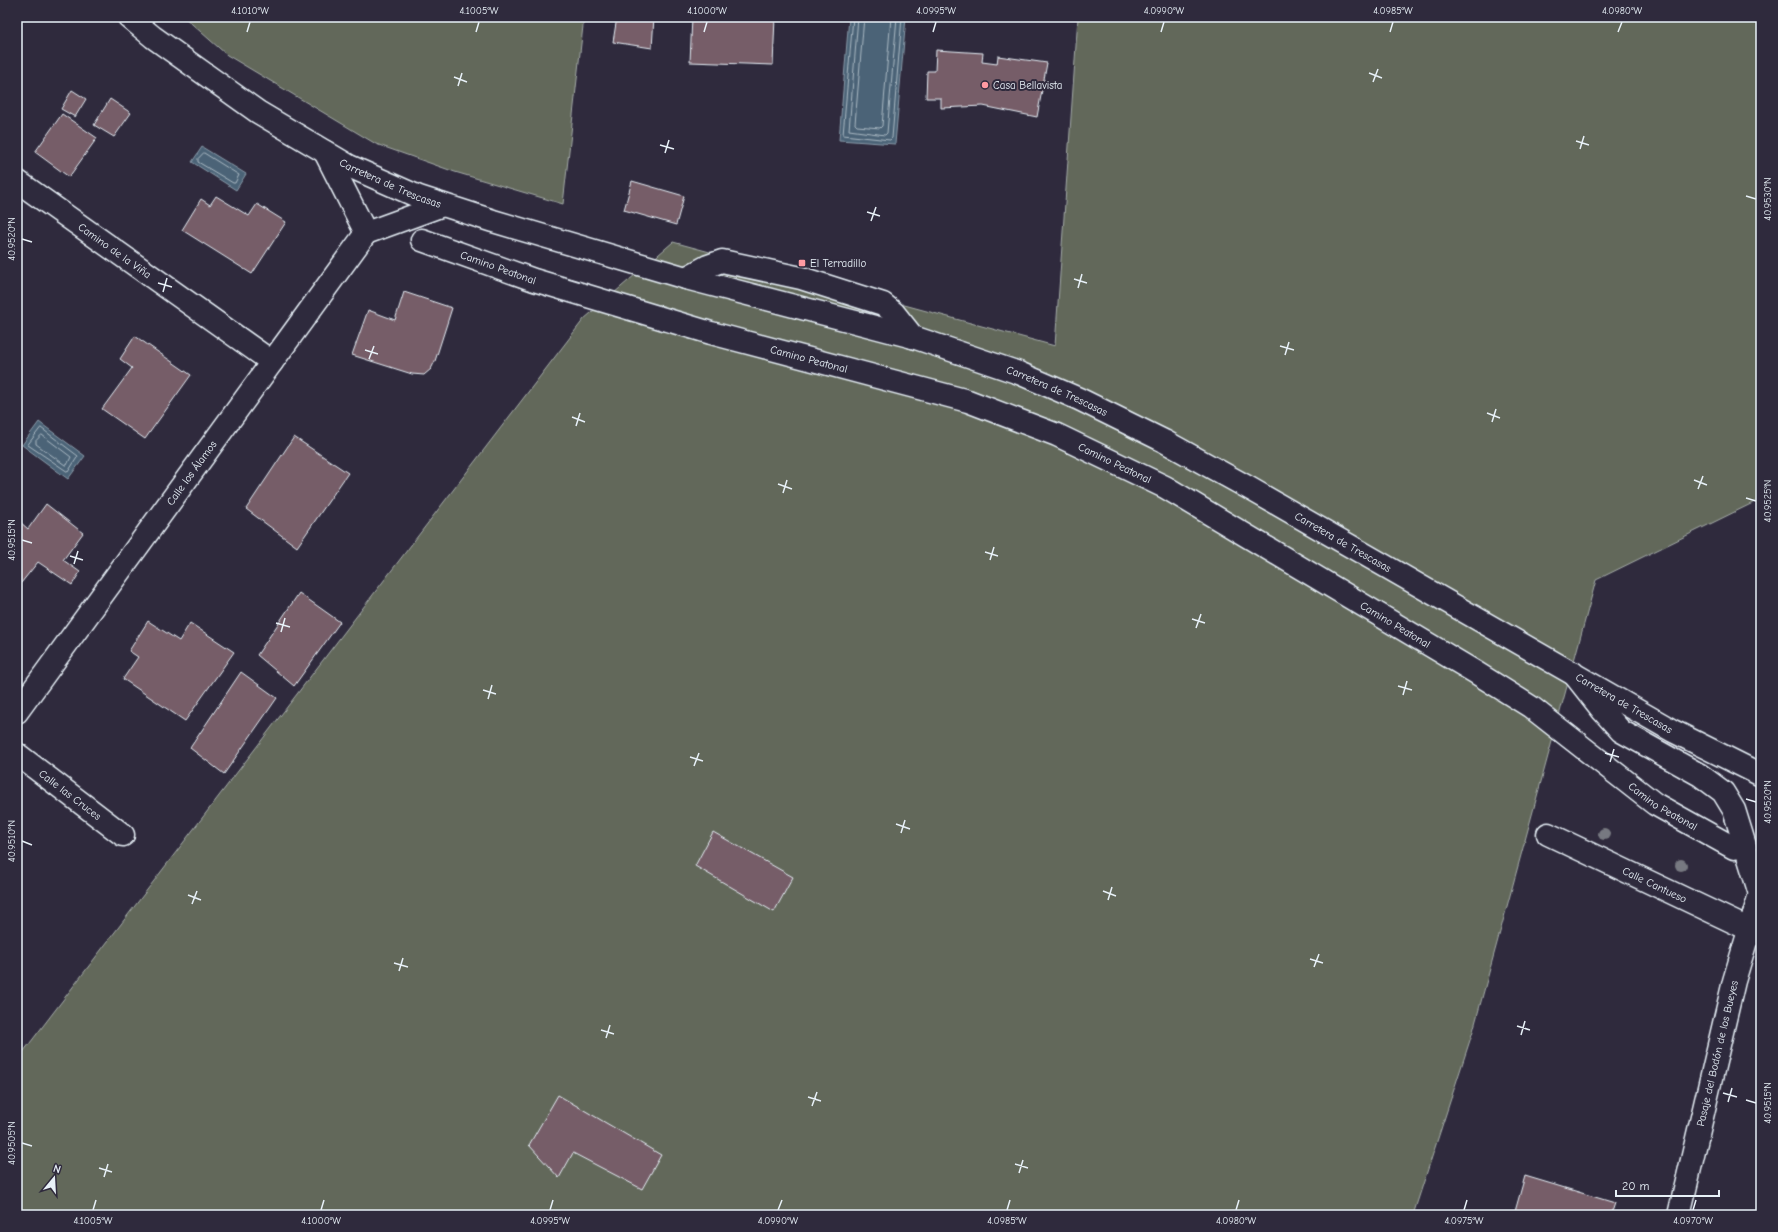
<svg xmlns="http://www.w3.org/2000/svg" width="1778" height="1232" font-family="'Comic Neue',sans-serif">
  <rect width="100%" height="100%" fill="#2f2a3d"/>
  <filter id="ink" filterUnits="userSpaceOnUse"><feTurbulence type="fractalNoise" baseFrequency=".025" numOctaves="2"/><feDisplacementMap in="SourceGraphic" scale="8" xChannelSelector="R" yChannelSelector="G"/><feConvolveMatrix kernelMatrix="1 2 1 2 8 2 1 2 1" color-interpolation-filters="sRGB"/></filter>
  <g filter="url(#ink)">
    <g fill="#62685a" stroke="#a5aca9">
      <polygon points="184,17 584,17 563,204 455,172 376,144 227,55"/>
      <polygon points="1078,17 1761,17 1761,499 1596,580 1473,1031 1413,1215 17,1215 17,1060 584,319 673,242 1055,346"/>
    </g>
    <g fill="#4c6477" stroke="#8a9cab">
      <polygon points="849,17 906,17 895,144 839,140"/>
      <polygon points="202,147 246,174 236,190 192,162"/>
      <polygon points="39,422 85,456 68,479 22,445"/>
    </g>
    <g fill="none" stroke-linecap="round" stroke-linejoin="round">
      <g stroke="#aab9c4" stroke-width="1">
        <polyline points="853,17 843,135 890,140 892,138 902,17"/>
        <polyline points="858,17 849,130 885,135 887,133 897,17"/>
        <polyline points="864,17 855,124 857,126 880,128 882,126 891,17"/>
        <polygon points="204,153 239,175 235,183 233,183 198,162 198,159"/>
        <polygon points="41,428 78,456 68,472 28,445"/>
        <polygon points="42,435 71,457 67,465 65,465 36,444 36,441"/>
      </g>
    </g>
    <g fill="#765d68" stroke="#e8f1f8">
      <polygon points="617,17 654,17 652,48 613,42"/>
      <polygon points="692,17 775,17 773,65 690,62"/>
      <polygon points="936,50 983,53 982,62 997,64 998,56 1047,63 1037,117 983,106 941,108 941,98 926,98 927,71 935,71"/>
      <polygon points="72,90 86,99 75,117 61,109"/>
      <polygon points="110,99 131,113 114,137 94,125"/>
      <polygon points="62,114 97,138 69,177 35,152"/>
      <polygon points="632,181 684,196 676,225 624,210"/>
      <polygon points="216,196 249,216 257,204 286,222 252,274 182,230 201,199 210,205"/>
      <polygon points="404,292 452,308 435,361 431,369 424,375 412,374 352,355 368,310 395,320"/>
      <polygon points="135,336 191,375 145,439 102,409 132,368 120,359"/>
      <polygon points="294,437 348,473 297,547 246,509"/>
      <polygon points="46,504 83,533 63,560 80,572 72,585 38,562 21,583 17,580 17,524 19,521 28,529"/>
      <polygon points="299,593 340,622 294,686 257,655"/>
      <polygon points="148,621 179,641 190,623 234,652 185,721 123,679 138,657 129,651"/>
      <polygon points="241,672 277,698 224,774 190,748"/>
      <polygon points="713,832 793,877 774,912 695,866"/>
      <polygon points="558,1095 661,1155 642,1189 573,1153 559,1178 529,1145"/>
      <polygon points="1525,1176 1615,1203 1611,1215 1514,1215"/>
    </g>
    <g fill="none" stroke-linecap="round" stroke-linejoin="round">
      <defs>
        <g id="minor">
          <path id="s1" d="M129,17L153,37L258,112L349,166L419,197L493,221L686,278L913,337L1019,373L1079,399L1164,441L1249,488L1673,731L1761,775"/>
          <path id="s2" d="M17,181L272,362"/>
          <path id="s3" d="M422,240L534,280L711,333L968,401L1057,435L1165,487L1475,672L1531,707L1655,804L1734,848"/>
          <polyline points="686,278 708,266 722,261 801,278 883,304 894,313 913,337"/>
          <path id="s4" d="M17,712L366,233"/>
          <path id="s5" d="M17,754L123,835"/>
          <path id="s6" d="M1548,834L1761,935"/>
          <path id="s7" d="M1679,1215L1734,981L1760,894"/>
        </g>
        <g id="major">
          <polyline points="325,152 366,233 443,205"/>
          <polyline points="1573,673 1603,711 1621,731 1700,775 1723,792 1734,810 1760,894"/>
        </g>
      </defs>
      <use href="#minor" stroke="#e8f1f8" stroke-width="25"/>
      <use href="#major" stroke="#e8f1f8" stroke-width="25"/>
      <use href="#minor" stroke="#2f2a3d" stroke-width="22"/>
      <use href="#major" stroke="#2f2a3d" stroke-width="22"/>
    </g>
    <g fill="#777981">
      <circle cx="1604" cy="834" r="6"/>
      <circle cx="1681" cy="865" r="6"/>
    </g>
  </g>
  <path fill="none" stroke="#e8f1f8" stroke-width="1.5" d="M247,32L250,22M476,32L479,22M704,32L707,22M933,32L936,22M1161,32L1164,22M1390,32L1393,22M1618,32L1622,22M1369,73L1382,78M454,77L467,82M1373,82L1378,69M458,86L462,73M1576,141L1589,145M660,145L674,149M1580,149L1584,136M665,153L669,140M1746,196L1756,199M867,212L880,216M871,221L876,207M22,239L32,242M1074,279L1087,283M158,283L172,287M1078,288L1082,274M163,292L167,278M1280,346L1294,350M365,350L378,354M1285,355L1289,342M369,359L374,346M1487,413L1500,418M572,417L585,422M1492,422L1496,409M576,426L580,413M1694,480L1707,485M778,484L792,489M1698,489L1703,476M783,493L787,480M1746,498L1756,501M22,540L32,543M985,552L998,556M70,556L83,560M990,560L994,547M74,564L78,551M1192,619L1205,623M276,623L290,627M1196,628L1201,614M281,632L285,618M1398,686L1412,690M483,690L496,694M1403,695L1407,681M488,699L492,685M1605,753L1619,757M690,757L703,761M1610,762L1614,749M694,766L699,753M1746,799L1756,802M896,824L910,829M901,833L905,820M22,841L32,845M1103,891L1116,896M188,895L201,900M1108,900L1112,887M192,904L197,891M1310,959L1323,963M394,963L408,967M1314,967L1319,954M399,971L403,958M1517,1026L1530,1030M601,1030L614,1034M1521,1035L1525,1021M606,1038L610,1025M1723,1093L1737,1097M808,1097L821,1101M1746,1100L1756,1103M1728,1102L1732,1088M812,1106L817,1092M22,1143L32,1146M1015,1164L1028,1168M99,1168L112,1172M1019,1173L1023,1160M104,1177L108,1164M93,1210L96,1200M321,1210L324,1200M550,1210L553,1200M778,1210L782,1200M1007,1210L1010,1200M1236,1210L1239,1200M1464,1210L1467,1200M1693,1210L1696,1200"/>
  <g fill="#ff9aa2" stroke="#2f2a3d" stroke-width="1.5">
    <circle cx="985" cy="85" r="4"/>
    <rect x="798" y="259" width="8" height="8" rx="2"/>
  </g>
  <g text-anchor="middle" stroke-width="4" stroke-linejoin="round" paint-order="stroke">
    <g font-size="11" fill="#e8f1f8" stroke="#2f2a3d" text-anchor="start">
      <text x="993" y="89">Casa Bellavista</text>
      <text x="810" y="267">El Terradillo</text>
    </g>
    <g font-size="11" fill="#e8f1f8" stroke="#2f2a3d">
      <text dy="4" stroke="none"><textPath href="#s1" startOffset="311">Carretera de Trescasas</textPath></text>
      <text dy="4" stroke="none"><textPath href="#s2" startOffset="120">Camino de la Viña</textPath></text>
      <text dy="4" stroke="none"><textPath href="#s3" startOffset="81">Camino Peatonal</textPath></text>
      <text dy="4" stroke="none"><textPath href="#s3" startOffset="405">Camino Peatonal</textPath></text>
      <text dy="4" stroke="none"><textPath href="#s1" startOffset="1010">Carretera de Trescasas</textPath></text>
      <text dy="4" stroke="none"><textPath href="#s3" startOffset="729">Camino Peatonal</textPath></text>
      <text dy="4" stroke="none"><textPath href="#s4" startOffset="296">Calle los Álamos</textPath></text>
      <text dy="4" stroke="none"><textPath href="#s1" startOffset="1334">Carretera de Trescasas</textPath></text>
      <text dy="4" stroke="none"><textPath href="#s3" startOffset="1053">Camino Peatonal</textPath></text>
      <text dy="4" stroke="none"><textPath href="#s1" startOffset="1658">Carretera de Trescasas</textPath></text>
      <text dy="4" stroke="none"><textPath href="#s5" startOffset="67">Calle las Cruces</textPath></text>
      <text dy="4" stroke="none"><textPath href="#s3" startOffset="1377">Camino Peatonal</textPath></text>
      <text dy="4" stroke="none"><textPath href="#s6" startOffset="118">Calle Cantueso</textPath></text>
      <text dy="4" stroke="none"><textPath href="#s7" startOffset="166">Pasaje del Bodón de los Bueyes</textPath></text>
    </g>
  </g>
  <rect width="1778" height="1232" fill="none" stroke="#2f2a3d" stroke-width="44"/>
  <g transform="translate(54 1178) rotate(18)" stroke="#2f2a3d" stroke-width="3" paint-order="stroke">
  <path d="M0-3L7 15L0 10L-7 15Z" fill="#e8f1f8"/>
  <text y="-6" font-size="11" font-weight="bold" text-anchor="middle" fill="#e8f1f8">N</text>
  </g>
  <path d="M1616 1190v6h103v-6" fill="none" stroke="#e8f1f8" stroke-width="2"/>
  <text x="1622" y="1190" font-size="12" fill="#e8f1f8" stroke="#2f2a3d" stroke-width="3" paint-order="stroke">20 m</text>
  <rect x="22" y="22" width="1734" height="1188" fill="none" stroke="#e8f1f8" stroke-width="1.5"/>
  <g font-size="10" text-anchor="middle" fill="#e8f1f8">
    <text x="250" y="14">4.1010°W</text>
    <text x="479" y="14">4.1005°W</text>
    <text x="707" y="14">4.1000°W</text>
    <text x="936" y="14">4.0995°W</text>
    <text x="1164" y="14">4.0990°W</text>
    <text x="1393" y="14">4.0985°W</text>
    <text x="1622" y="14">4.0980°W</text>
    <text transform="translate(1767 199) rotate(-90)" y="4">40.9530°N</text>
    <text transform="translate(11 239) rotate(-90)" y="4">40.9520°N</text>
    <text transform="translate(1767 501) rotate(-90)" y="4">40.9525°N</text>
    <text transform="translate(11 540) rotate(-90)" y="4">40.9515°N</text>
    <text transform="translate(1767 802) rotate(-90)" y="4">40.9520°N</text>
    <text transform="translate(11 841) rotate(-90)" y="4">40.9510°N</text>
    <text transform="translate(1767 1103) rotate(-90)" y="4">40.9515°N</text>
    <text transform="translate(11 1143) rotate(-90)" y="4">40.9505°N</text>
    <text x="93" y="1224">4.1005°W</text>
    <text x="321" y="1224">4.1000°W</text>
    <text x="550" y="1224">4.0995°W</text>
    <text x="778" y="1224">4.0990°W</text>
    <text x="1007" y="1224">4.0985°W</text>
    <text x="1236" y="1224">4.0980°W</text>
    <text x="1464" y="1224">4.0975°W</text>
    <text x="1693" y="1224">4.0970°W</text>
  </g>
</svg>
